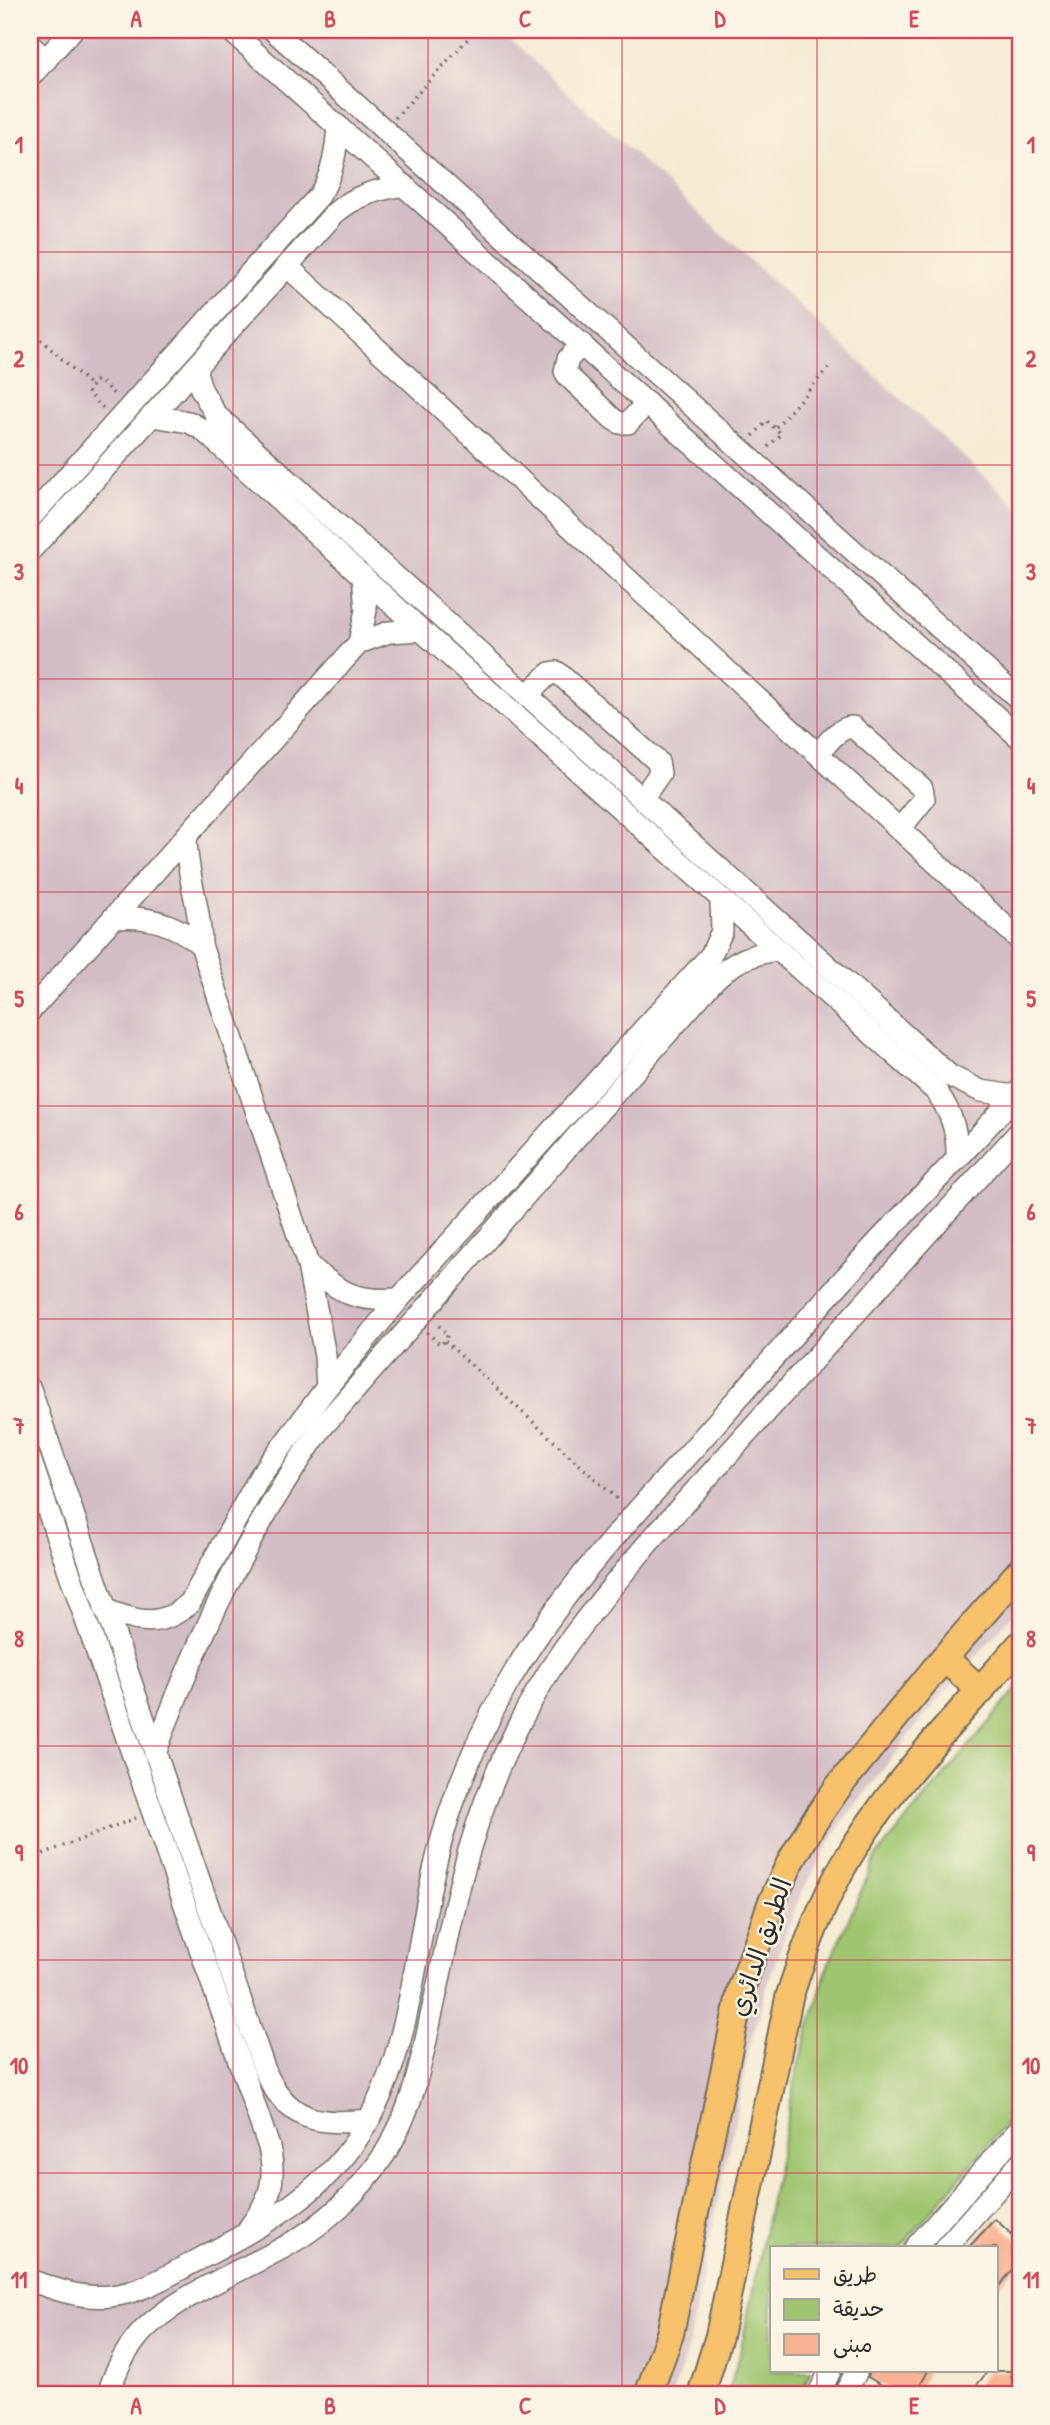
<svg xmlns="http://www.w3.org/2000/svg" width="1050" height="2425" font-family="'Patrick Hand','Playpen Sans Arabic',sans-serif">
  <rect width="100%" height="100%" fill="#fcf5e5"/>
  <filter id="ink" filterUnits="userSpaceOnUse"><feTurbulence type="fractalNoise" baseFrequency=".0143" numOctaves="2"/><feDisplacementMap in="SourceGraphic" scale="14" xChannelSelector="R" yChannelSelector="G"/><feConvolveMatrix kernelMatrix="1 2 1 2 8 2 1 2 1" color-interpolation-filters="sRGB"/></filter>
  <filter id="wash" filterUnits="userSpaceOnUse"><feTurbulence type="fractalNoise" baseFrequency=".00686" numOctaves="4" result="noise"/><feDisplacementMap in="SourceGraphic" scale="28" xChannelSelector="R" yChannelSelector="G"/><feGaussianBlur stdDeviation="1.57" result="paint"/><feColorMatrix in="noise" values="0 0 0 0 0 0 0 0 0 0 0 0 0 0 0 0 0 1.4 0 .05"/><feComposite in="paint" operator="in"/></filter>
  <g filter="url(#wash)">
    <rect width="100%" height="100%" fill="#f4ebd2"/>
    <polygon fill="#d2bdc6" points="30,30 500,30 1020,509 1020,1606 917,1725 836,1831 801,1894 772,1970 751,2042 688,2347 672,2395 30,2395"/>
    <polygon fill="#9fc570" stroke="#65784e" stroke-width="2" points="1020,1685 1020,2107 900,2248 772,2248 772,2371 811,2371 800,2395 726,2395 739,2358 797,2070 827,1968 877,1855"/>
    <g id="blocks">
      <g fill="#f8b191">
        <polygon points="995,2219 1020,2242 1020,2261 996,2290 996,2248 968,2248"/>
        <polygon points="870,2371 928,2371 915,2395 900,2395 885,2387 868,2377"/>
        <polygon points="988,2371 1014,2371 1011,2376 1020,2383 1020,2395 969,2395"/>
      </g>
    </g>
  </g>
  <g filter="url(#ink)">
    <use href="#blocks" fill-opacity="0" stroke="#716e65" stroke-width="2"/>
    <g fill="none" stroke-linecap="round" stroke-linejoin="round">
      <defs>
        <g id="minor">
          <polyline points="230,30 1020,738"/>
          <polyline points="273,30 1020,700"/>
          <polyline points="30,45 46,60"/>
          <polyline points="30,77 72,30"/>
          <polyline points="287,266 1020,940"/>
          <polyline points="582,344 568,359 565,371 568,376 613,419 620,423 628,423 647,403"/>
          <polyline points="195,368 201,389 216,415 950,1076 981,1091 1015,1096"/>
          <path d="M152,416L189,422L203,430L421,630L937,1092C952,1114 958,1133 957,1159"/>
          <path d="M30,518L319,196C333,174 336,152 338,126"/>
          <path d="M30,551L335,213C356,195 377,190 404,185"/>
          <polyline points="359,643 366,610 363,576"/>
          <polyline points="528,694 550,673 557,672 658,762 660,773 642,799"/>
          <path d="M818,754C827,744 838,727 853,727L922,788L924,799L900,829"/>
          <path d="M186,837C186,874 201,908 201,945L308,1265L325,1356L327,1387"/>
          <path d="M113,918C147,915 175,923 201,945"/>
          <polyline points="30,1011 359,643 389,632 421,630"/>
          <path d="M308,1265C342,1293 353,1302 399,1299"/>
          <path d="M30,1389L265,2071C288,2122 318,2125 369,2120"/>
          <path d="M30,1459L269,2147C277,2182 270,2200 249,2228"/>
          <path d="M105,1610C140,1622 160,1629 190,1603L260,1476L327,1387L399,1299L711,955L722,931L721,901"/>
          <path d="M155,1754C196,1639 252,1525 323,1426L715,979C734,961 752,954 777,950"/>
          <polyline points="915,2248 1020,2129"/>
          <polyline points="945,2248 1020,2163"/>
          <path d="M30,2280C56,2290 82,2299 110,2296C141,2293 167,2276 194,2262C245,2235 298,2208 337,2165C409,2084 411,1970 434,1870C448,1806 475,1742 507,1685C556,1598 624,1525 691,1451C748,1387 804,1322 862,1259C914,1202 970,1148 1020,1090"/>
          <path d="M108,2395C114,2374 122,2356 136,2339C165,2300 245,2270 288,2245C326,2223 360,2191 384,2155C411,2113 420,2069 430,2021C441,1973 450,1924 462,1876C483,1795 516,1719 563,1650C590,1612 620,1577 649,1542L1020,1131"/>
          <polyline points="818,2395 830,2371"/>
          <polyline points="844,2395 857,2371"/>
        </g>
        <g id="major">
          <polyline points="944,1658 981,1691"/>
          <polyline points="648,2395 670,2334 741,1990 771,1904 790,1863 813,1823 839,1786 944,1658 1020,1571"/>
          <path d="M701,2395L719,2336L789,1998C804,1951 821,1904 846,1861C893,1781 960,1714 1020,1645"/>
        </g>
      </defs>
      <use href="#minor" stroke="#716e65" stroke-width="24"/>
      <use href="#major" stroke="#716e65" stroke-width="30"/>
      <g stroke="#716e65" stroke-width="3.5" stroke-dasharray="2 5" stroke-linecap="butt">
        <polyline points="395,118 476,30"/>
        <polyline points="30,330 92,386"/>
        <polyline points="103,408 88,393 89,389 96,381 101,382 116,396"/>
        <polyline points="776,427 831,365"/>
        <polyline points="753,436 767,421 781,434 766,449"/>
        <polyline points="427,1332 439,1344 442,1344 448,1335 438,1325"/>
        <polyline points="445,1341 619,1501"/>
        <polyline points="30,1859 136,1818"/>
      </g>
      <use href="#minor" stroke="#fff" stroke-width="21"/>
      <use href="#major" stroke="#f7c06b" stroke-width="26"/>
    </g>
  </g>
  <path fill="none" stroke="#d1495b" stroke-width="2" stroke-opacity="0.55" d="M233,30V2395M428,30V2395M622,30V2395M817,30V2248M30,252H1020M30,465H1020M30,679H1020M30,892H1020M30,1106H1020M30,1319H1020M30,1533H1020M30,1746H1020M30,1960H1020M30,2173H1020M817,2371V2395"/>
  <g text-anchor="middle" stroke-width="5" stroke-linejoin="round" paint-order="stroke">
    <g font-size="26" fill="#2b2b2b" stroke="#fcf5e5">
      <text transform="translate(760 1947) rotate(-71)" y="9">الطريق الدائري</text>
    </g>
  </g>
  <rect width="1050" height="2425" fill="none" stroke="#fcf5e5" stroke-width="77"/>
  <rect x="770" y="2246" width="228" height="126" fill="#fcf5e5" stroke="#a8a49b" stroke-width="2"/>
  <rect x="784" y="2269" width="35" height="10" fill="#f7c06b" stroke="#a8a49b" stroke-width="2"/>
  <text x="833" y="2282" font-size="21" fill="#2b2b2b">طريق</text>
  <rect x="784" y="2299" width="35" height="21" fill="#9fc570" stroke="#a8a49b" stroke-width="2"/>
  <text x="833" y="2316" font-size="21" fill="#2b2b2b">حديقة</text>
  <rect x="784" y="2334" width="35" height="21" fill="#f8b191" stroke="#a8a49b" stroke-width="2"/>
  <text x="833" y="2352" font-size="21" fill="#2b2b2b">مبنى</text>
  <rect x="38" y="38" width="974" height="2348" fill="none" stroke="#d1495b" stroke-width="2.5"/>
  <g font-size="23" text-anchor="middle" font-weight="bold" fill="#d1495b">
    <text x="136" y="27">A</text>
    <text x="330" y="27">B</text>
    <text x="525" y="27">C</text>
    <text x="720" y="27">D</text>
    <text x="914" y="27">E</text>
    <text x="19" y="153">1</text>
    <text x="1031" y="153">1</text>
    <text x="19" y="367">2</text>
    <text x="1031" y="367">2</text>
    <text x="19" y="580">3</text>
    <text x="1031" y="580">3</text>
    <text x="19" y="794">4</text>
    <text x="1031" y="794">4</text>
    <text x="19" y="1007">5</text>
    <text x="1031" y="1007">5</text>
    <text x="19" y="1220">6</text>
    <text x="1031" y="1220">6</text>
    <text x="19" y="1434">7</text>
    <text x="1031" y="1434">7</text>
    <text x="19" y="1647">8</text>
    <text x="1031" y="1647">8</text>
    <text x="19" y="1861">9</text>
    <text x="1031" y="1861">9</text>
    <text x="19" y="2074">10</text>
    <text x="1031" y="2074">10</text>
    <text x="19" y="2288">11</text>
    <text x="1031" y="2288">11</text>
    <text x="136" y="2414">A</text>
    <text x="330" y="2414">B</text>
    <text x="525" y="2414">C</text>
    <text x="720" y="2414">D</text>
    <text x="914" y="2414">E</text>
  </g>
</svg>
